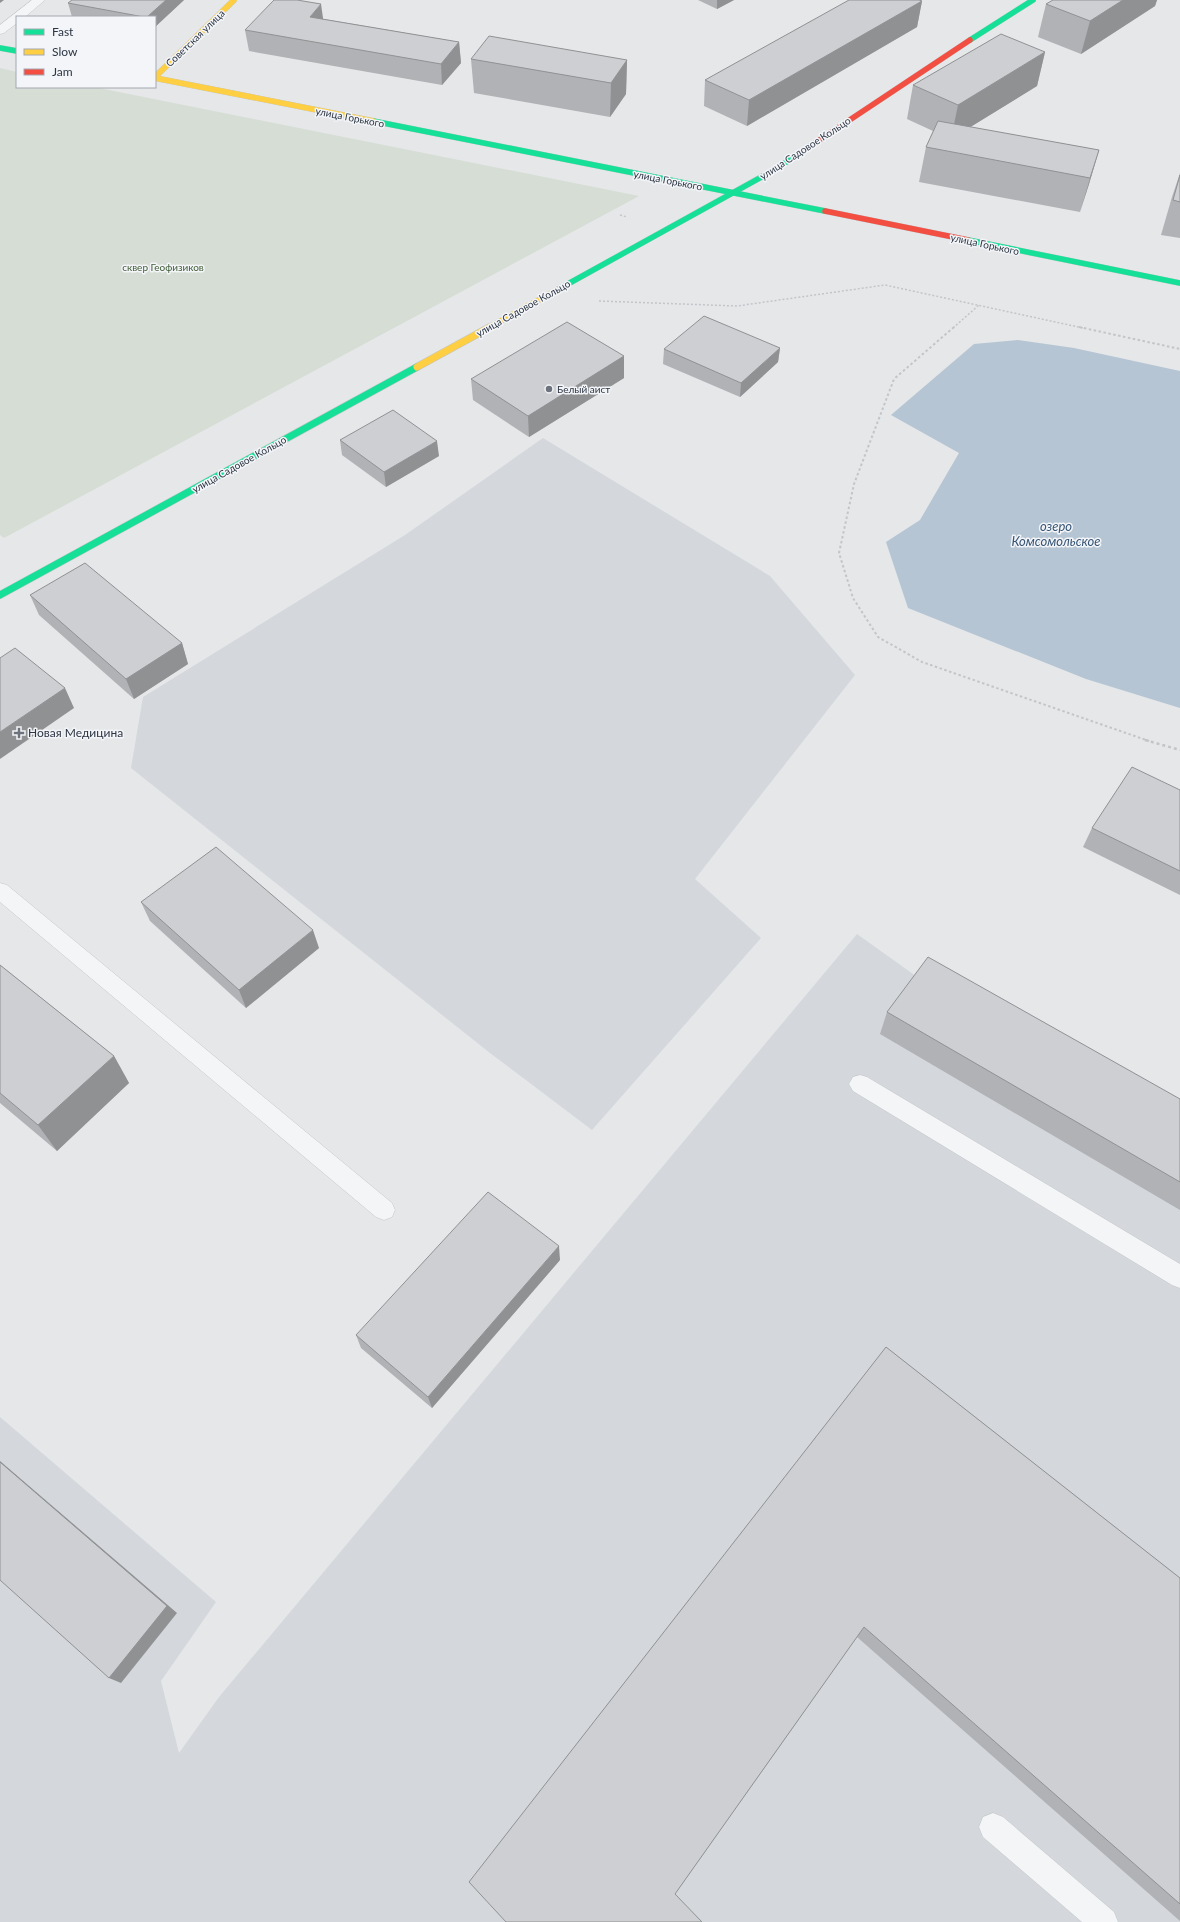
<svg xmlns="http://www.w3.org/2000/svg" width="1180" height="1922" font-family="Lato,sans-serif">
  <rect width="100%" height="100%" fill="#e5e7e9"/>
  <g fill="#d4d7dc">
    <polygon points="543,438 770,576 855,675 695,879 761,938 592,1130 490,1053 131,768 143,697 405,535"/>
    <polygon points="857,934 920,979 1180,1128 1180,1922 0,1922 0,1417 216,1602 161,1681 179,1753 219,1697"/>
  </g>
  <polygon fill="#d6ddd5" points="0,68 17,72 17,87 94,87 639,196 4,538 0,535"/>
  <polygon fill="#b5c5d3" points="1018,340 1074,348 1180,371 1180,708 1086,679 908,608 886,542 920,520 959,453 891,415 974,344"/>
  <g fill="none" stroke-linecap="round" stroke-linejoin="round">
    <defs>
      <g id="lane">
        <polygon points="32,0 45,0 25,17 17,17 17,23 4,33 0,34 0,25"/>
        <polygon points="0,883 7,885 392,1203 395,1210 392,1217 384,1220 376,1217 0,902"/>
        <polygon points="860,1075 867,1077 1180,1264 1180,1288 1172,1285 853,1091 849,1084 853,1077"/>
        <polygon points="993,1813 1003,1817 1114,1912 1118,1922 1082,1922 983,1837 979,1827 983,1817"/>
      </g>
      <g id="fast-far1">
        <polyline points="970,40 1033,0"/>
        <polyline points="0,48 17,51"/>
        <polyline points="373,121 825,211"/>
        <polyline points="968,240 1180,283"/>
        <polyline points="557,290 774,170 812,145"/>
      </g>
      <polyline id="fast" points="0,595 417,367"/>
      <g id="slow-far1">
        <polyline points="155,77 234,0"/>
        <polyline points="155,78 373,121"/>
        <polyline points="488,328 557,290"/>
      </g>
      <polyline id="slow" points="417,367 490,327"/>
      <g id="jam">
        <polyline points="812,145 970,40"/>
        <polyline points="825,211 968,240"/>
      </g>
    </defs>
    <use href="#lane" stroke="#c3c5c7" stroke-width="1"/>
    <use href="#fast-far1" stroke="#c3c5c7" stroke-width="6"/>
    <use href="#fast" stroke="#c3c5c7" stroke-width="8"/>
    <use href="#slow-far1" stroke="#c3c5c7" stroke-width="6"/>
    <use href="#slow" stroke="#c3c5c7" stroke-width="8"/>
    <use href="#jam" stroke="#c3c5c7" stroke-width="6"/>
    <g stroke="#c3c5c8" stroke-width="1.5" stroke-dasharray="2 2" stroke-linecap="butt">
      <polyline points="620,215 627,217"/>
      <polyline points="599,301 737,306 885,285 1083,328"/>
      <polyline points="953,328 979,305"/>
    </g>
    <g stroke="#c3c5c8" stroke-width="2" stroke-dasharray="2.5 2.5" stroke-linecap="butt">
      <polyline points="954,327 894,379 854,484 839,553 853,598 878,637 922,662 1149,741"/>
      <polyline points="1079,327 1180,349"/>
    </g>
    <polyline stroke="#c3c5c8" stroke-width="2.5" stroke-dasharray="3 3" stroke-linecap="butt" points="1145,740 1180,750"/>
    <use href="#lane" fill="#f4f5f6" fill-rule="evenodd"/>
    <use href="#fast-far1" stroke="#16e098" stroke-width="5.5"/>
    <use href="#fast" stroke="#16e098" stroke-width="7"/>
    <use href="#slow-far1" stroke="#ffcf43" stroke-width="5.5"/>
    <use href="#slow" stroke="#ffcf43" stroke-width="7"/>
    <use href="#jam" stroke="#f24e42" stroke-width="5.5"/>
  </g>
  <g fill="#b0b2b5">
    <polygon points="184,0 155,27 155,17 72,17 68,3"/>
    <polygon points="698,0 734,0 717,9"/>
    <polygon points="1053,0 1157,0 1155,6 1081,54 1038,37 1046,4"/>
    <polygon points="922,1 917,27 747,126 704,106 705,80"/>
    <polygon points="324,19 459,42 461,63 442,85 249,51 245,30"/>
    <polygon points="1045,52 1037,86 970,127 1099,150 1089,184 1080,212 919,182 926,147 933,131 907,119 913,85"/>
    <polygon points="471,59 627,60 626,94 610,117 474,93"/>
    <polygon points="1180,173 1180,238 1161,235 1172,197"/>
    <polygon points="780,348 778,362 740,397 663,364 664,349"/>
    <polygon points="624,356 624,378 529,437 473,400 471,379"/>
    <polygon points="340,440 439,456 386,487 342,455"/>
    <polygon points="30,595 182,643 188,664 134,699 39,615"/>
    <polygon points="1180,790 1180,895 1083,847 1092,828"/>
    <polygon points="141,902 319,948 246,1008 150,921"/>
    <polygon points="0,965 114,1056 129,1083 57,1151 0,1103"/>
    <polygon points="887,1012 1180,1099 1180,1210 880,1034"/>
    <polygon points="560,1260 432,1408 361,1348 356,1335"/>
    <polygon points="886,1347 1180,1578 1180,1921 857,1637 675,1894 506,1922"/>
  </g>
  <g fill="#909193">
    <polygon points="0,0 4,0 0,3"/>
    <polygon points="166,0 184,0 155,27 155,17 147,17"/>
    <polygon points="717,0 734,0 717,9"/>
    <polygon points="1123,0 1157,0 1155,6 1081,54 1090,21"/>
    <polygon points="922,1 917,27 747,126 749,100"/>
    <polygon points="321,4 324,25 310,17"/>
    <polygon points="459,42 461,63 442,85 441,64"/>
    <polygon points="1045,52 1037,86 951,139 958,105"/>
    <polygon points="627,60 626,94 610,117 611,83"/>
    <polygon points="1099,150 1089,184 1080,212 1090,178"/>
    <polygon points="780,348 778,362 740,397 741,383"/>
    <polygon points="624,356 624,378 529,437 528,416"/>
    <polygon points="437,441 439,456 386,487 384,472"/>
    <polygon points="182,643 188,664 134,699 126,679"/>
    <polygon points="65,688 74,708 0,759 0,732"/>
    <polygon points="313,930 319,948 246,1008 239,990"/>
    <polygon points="114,1056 129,1083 57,1151 38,1125"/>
    <polygon points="559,1246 560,1260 432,1408 428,1397"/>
    <polygon points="0,1461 177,1613 121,1683 109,1678 0,1462"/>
  </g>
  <g fill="#cdcfd2" stroke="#909193">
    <polygon points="72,0 166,0 147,17 144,17 68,3"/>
    <polygon points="274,0 297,0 321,4 310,17 459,42 441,64 245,30"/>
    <polygon points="849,0 919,0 922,1 749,100 705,80"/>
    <polygon points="1053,0 1123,0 1090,21 1046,4"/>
    <polygon points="1001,34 1045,52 958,105 913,85"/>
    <polygon points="489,36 627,60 611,83 471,59"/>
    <polygon points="938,121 1099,150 1090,178 926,147"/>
    <polygon points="1180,175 1180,202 1173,200"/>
    <polygon points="704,316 780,348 741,383 664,349"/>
    <polygon points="567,322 624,356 528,416 471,379"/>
    <polygon points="393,410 437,441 384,472 340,440"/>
    <polygon points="85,563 182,643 126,679 30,595"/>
    <polygon points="15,648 65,688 0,732 0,658"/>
    <polygon points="1132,767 1180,790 1180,871 1092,828"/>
    <polygon points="216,847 313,930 239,990 141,902"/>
    <polygon points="928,957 1180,1099 1180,1182 887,1012"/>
    <polygon points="0,965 114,1056 38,1125 0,1093"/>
    <polygon points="488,1192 559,1246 428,1397 356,1335"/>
    <polygon points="886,1347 1180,1578 1180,1904 864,1627 675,1894 702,1922 506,1922 469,1882"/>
    <polygon points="0,1462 167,1606 109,1678 0,1580"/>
  </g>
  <g fill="#6d737d" stroke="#f3f5f8" stroke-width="1.5">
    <circle cx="549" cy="389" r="4"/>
    <path d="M17 727h4v4h4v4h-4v4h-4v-4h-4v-4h4z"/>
  </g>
  <g text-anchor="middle" stroke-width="3" stroke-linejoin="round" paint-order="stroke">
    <g font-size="10" fill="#2c3543" stroke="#f3f5f8">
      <text transform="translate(195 38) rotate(-44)" y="4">Советская улица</text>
      <text transform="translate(350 117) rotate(11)" y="4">улица Горького</text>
      <text transform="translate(805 148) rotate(-33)" y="4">улица Садовое Кольцо</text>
      <text transform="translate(668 180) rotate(11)" y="4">улица Горького</text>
      <text transform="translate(985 244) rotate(12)" y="4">улица Горького</text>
      <text transform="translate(523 308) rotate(-29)" y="4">улица Садовое Кольцо</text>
      <text transform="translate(239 464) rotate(-29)" y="4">улица Садовое Кольцо</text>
    </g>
    <g font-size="10" fill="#425e39" stroke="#f3f5f8">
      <text x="163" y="271">cквер Геофизиков</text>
    </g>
    <g font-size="10" fill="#2c3543" stroke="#f3f5f8" text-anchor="start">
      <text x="557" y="393">Белый аист</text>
    </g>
    <g font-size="12" fill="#2c3543" stroke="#f3f5f8" text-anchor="start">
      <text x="28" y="737">Новая Медицина</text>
    </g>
    <g font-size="13" font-style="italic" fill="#375575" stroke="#f3f5f8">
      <text x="1056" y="531">озеро<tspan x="1056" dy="15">Комсомольское</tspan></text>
    </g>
  </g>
  <rect x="16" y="16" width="140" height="72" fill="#f3f5f8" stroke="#a3a8b0"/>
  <rect x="24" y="29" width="20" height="6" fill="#16e098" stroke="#a3a8b0"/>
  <text x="52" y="36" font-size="12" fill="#2c3543">Fast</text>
  <rect x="24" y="49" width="20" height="6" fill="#ffcf43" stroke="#a3a8b0"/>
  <text x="52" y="56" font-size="12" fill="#2c3543">Slow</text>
  <rect x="24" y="69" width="20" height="6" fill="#f24e42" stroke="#a3a8b0"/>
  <text x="52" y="76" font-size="12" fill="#2c3543">Jam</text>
</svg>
